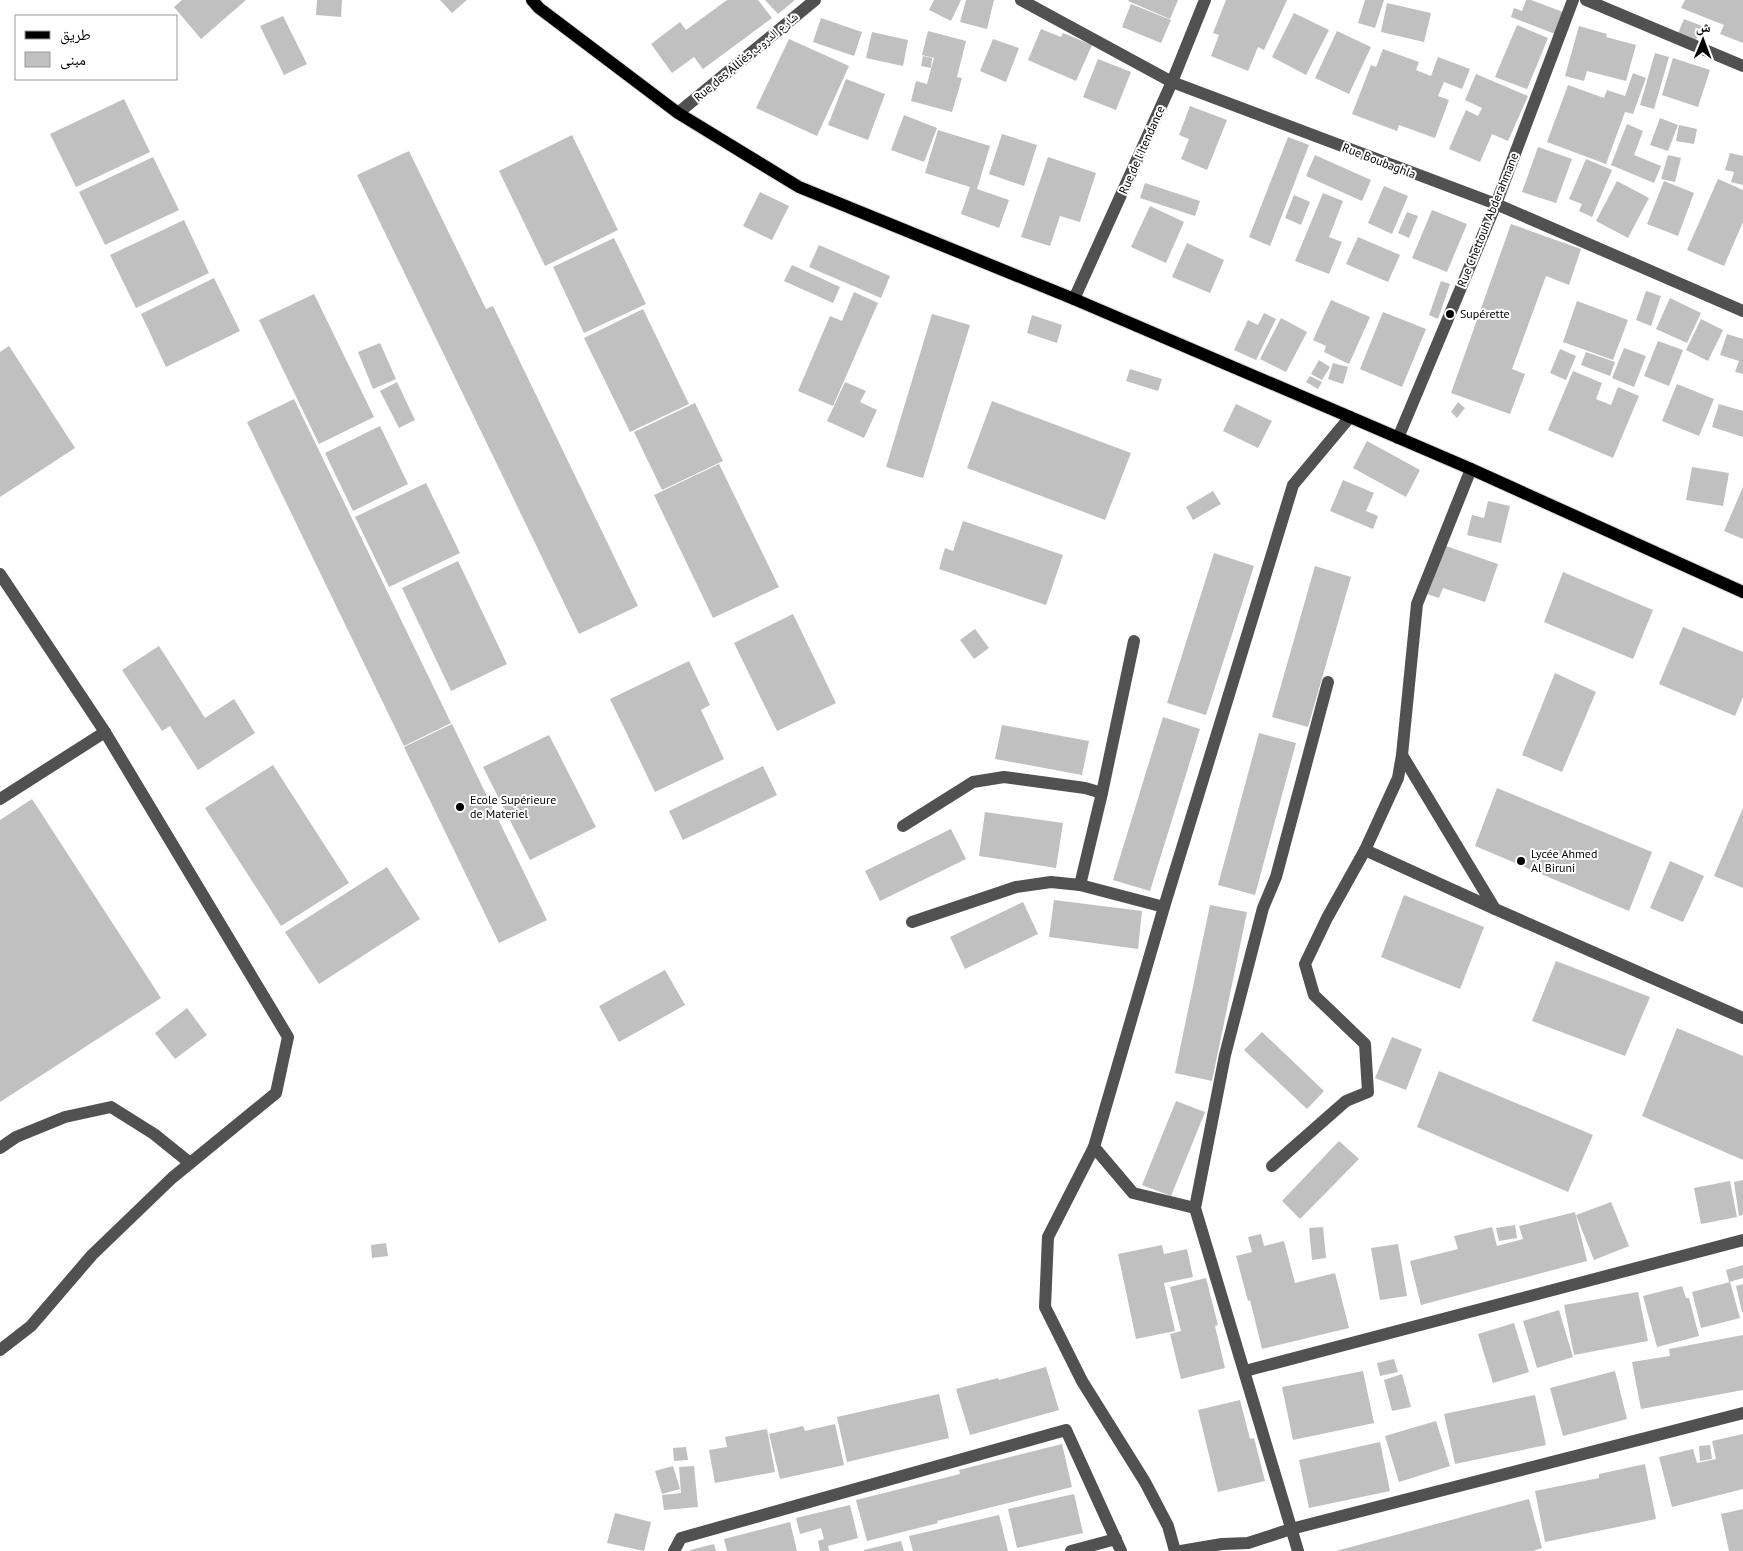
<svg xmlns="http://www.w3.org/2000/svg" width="1743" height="1551" font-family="'PT Sans','Noto Naskh Arabic',sans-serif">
  <rect width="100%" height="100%" fill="#fff"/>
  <g fill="#c0c0c0">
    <polygon points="182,0 246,0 201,39 174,7"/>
    <polygon points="317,0 342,0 341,17 316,15"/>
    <polygon points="440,0 467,0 452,13"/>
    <polygon points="727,0 758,0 772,18 703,69 694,57 672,73 651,44 680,22 686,30"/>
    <polygon points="765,0 795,0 778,14"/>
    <polygon points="934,0 961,0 951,21 929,10"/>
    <polygon points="966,0 994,0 987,29 960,22"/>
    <polygon points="1129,0 1178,0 1170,19 1128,1"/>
    <polygon points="1226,0 1287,0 1264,50 1258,47 1248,71 1211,56 1219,35 1213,33"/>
    <polygon points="1365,0 1384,0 1375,28 1358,23"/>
    <polygon points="1526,0 1531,0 1563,12 1555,34 1511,17 1514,8 1522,11"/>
    <polygon points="1685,0 1743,0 1743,43 1720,34 1724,25 1681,8"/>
    <polygon points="1387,3 1431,13 1424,42 1381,32"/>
    <polygon points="1131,4 1171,20 1161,43 1122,27"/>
    <polygon points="1294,13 1329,30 1306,75 1272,57"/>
    <polygon points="283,16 307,64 284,75 260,26"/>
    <polygon points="821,18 862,32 854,56 813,42"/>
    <polygon points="1684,19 1702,26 1694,45 1676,38"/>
    <polygon points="1517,25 1548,38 1527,89 1495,77"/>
    <polygon points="1579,26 1607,34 1606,37 1636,45 1626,81 1587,71 1584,81 1565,76"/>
    <polygon points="1041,29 1061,37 1063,33 1092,45 1076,81 1028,60"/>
    <polygon points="928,31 966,41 957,77 962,78 952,112 911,101 916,81 927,84 934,58 922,55"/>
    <polygon points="1337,31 1371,47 1349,94 1315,78"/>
    <polygon points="872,32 908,40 903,66 866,58"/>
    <polygon points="789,39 849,66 817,136 756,108"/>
    <polygon points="993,39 1019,48 1006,82 980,71"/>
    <polygon points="1383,49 1419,62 1416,70 1431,76 1438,57 1470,69 1462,89 1444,82 1438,96 1449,100 1435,138 1399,125 1397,131 1352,114 1371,65 1376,67"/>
    <polygon points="1655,53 1669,57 1654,109 1640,105"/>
    <polygon points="923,56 932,58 931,68 921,66"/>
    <polygon points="1673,58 1710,70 1698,107 1662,95"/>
    <polygon points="1098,59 1131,72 1116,110 1083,97"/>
    <polygon points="1633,73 1646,78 1633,114 1625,112 1606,164 1547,142 1568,85 1604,98 1607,90 1625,96"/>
    <polygon points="1476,74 1528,96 1508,141 1492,134 1480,162 1449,149 1466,110 1478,116 1482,108 1465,100"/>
    <polygon points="846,79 885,94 868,140 828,125"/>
    <polygon points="124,99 150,152 76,187 50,134"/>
    <polygon points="1190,106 1227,120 1207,170 1181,159 1189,139 1179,135"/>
    <polygon points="904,115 937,128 924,162 891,150"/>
    <polygon points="1660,118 1678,125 1668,151 1650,145"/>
    <polygon points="1627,124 1643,131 1634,155 1661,166 1654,183 1611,165"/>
    <polygon points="1679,125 1697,129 1694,144 1676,141"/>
    <polygon points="938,130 990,146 977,189 1009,200 999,228 961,214 970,187 925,173"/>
    <polygon points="1002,134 1037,145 1024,186 989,174"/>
    <polygon points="572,135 618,230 545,266 499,171"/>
    <polygon points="1288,137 1309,145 1270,246 1249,237"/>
    <polygon points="1538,147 1572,159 1556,203 1522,192"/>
    <polygon points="409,151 486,309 493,306 638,606 579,634 357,175"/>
    <polygon points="1730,153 1743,156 1743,185 1731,182 1734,172 1725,170"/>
    <polygon points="1315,155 1371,180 1362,201 1306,176"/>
    <polygon points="1668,155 1681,158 1675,182 1661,179"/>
    <polygon points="153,157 179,210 105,245 79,192"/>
    <polygon points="1048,157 1096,173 1080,222 1060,216 1050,246 1021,237"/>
    <polygon points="1586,159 1612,170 1592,217 1579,211 1582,204 1569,199"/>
    <polygon points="1718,179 1743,190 1743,222 1724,266 1687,250"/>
    <polygon points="1617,181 1649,198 1628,238 1596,221"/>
    <polygon points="1664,181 1694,193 1678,236 1647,224"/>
    <polygon points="1145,183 1200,201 1195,216 1140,198"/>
    <polygon points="1384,186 1408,196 1392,234 1368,223"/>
    <polygon points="760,192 789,206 772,240 743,226"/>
    <polygon points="1323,193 1343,201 1329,237 1342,242 1329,274 1295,261"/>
    <polygon points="1294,195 1310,202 1301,225 1285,218"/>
    <polygon points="1150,206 1184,222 1166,263 1131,247"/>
    <polygon points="1432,210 1467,224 1447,272 1412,258"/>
    <polygon points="1407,212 1418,216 1409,238 1398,233"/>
    <polygon points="184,220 209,273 136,308 110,255"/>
    <polygon points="1511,224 1581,249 1569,285 1546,276 1512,369 1525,374 1510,414 1451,393"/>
    <polygon points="1358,237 1400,255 1388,282 1346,264"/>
    <polygon points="614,238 646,304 584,333 553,267"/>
    <polygon points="1187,243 1224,260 1210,293 1172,277"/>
    <polygon points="819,245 890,276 881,298 809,267"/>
    <polygon points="792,265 840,287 833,303 784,281"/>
    <polygon points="214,278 240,331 166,367 141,314"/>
    <polygon points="1441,281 1450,284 1438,319 1429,315"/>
    <polygon points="1646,291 1661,296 1651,326 1636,320"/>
    <polygon points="854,292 878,303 833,406 798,391 830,316 842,321"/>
    <polygon points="314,294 374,417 319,444 259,320"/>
    <polygon points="1670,298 1701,313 1687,343 1656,329"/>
    <polygon points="1331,300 1370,317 1349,364 1324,352 1326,346 1313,340"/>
    <polygon points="1577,301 1628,320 1613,360 1563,342"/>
    <polygon points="643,309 689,404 630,432 584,338"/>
    <polygon points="1383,312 1426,329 1402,387 1360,369"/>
    <polygon points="1264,313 1276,319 1256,360 1234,350 1248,320 1258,325"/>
    <polygon points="932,314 970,325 923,478 886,467"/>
    <polygon points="1032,315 1062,325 1057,343 1027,333"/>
    <polygon points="1281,318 1307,332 1286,372 1260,359"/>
    <polygon points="1701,319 1723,330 1708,361 1686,350"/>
    <polygon points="1727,334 1743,339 1743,374 1735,372 1739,361 1720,355"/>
    <polygon points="1658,341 1683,350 1669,386 1644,376"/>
    <polygon points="380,343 396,379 373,389 358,352"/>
    <polygon points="9,346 75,448 0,497 0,352"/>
    <polygon points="1624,348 1646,356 1634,387 1612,378"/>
    <polygon points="1560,349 1576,356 1566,380 1550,373"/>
    <polygon points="1586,352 1615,362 1610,376 1581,365"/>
    <polygon points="1319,360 1330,367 1322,380 1311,374"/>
    <polygon points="1333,363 1348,367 1343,384 1328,379"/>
    <polygon points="1130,369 1162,379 1158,391 1126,381"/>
    <polygon points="1573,371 1602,383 1596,399 1611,405 1618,387 1639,396 1613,458 1548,430"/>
    <polygon points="1310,376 1322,382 1318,389 1306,382"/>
    <polygon points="397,382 415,420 399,428 380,391"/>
    <polygon points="845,382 866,391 860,402 877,410 864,438 827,421"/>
    <polygon points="1677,384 1714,399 1699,436 1662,421"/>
    <polygon points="294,399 451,723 404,746 247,422"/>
    <polygon points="992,401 1131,453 1105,520 967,468"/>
    <polygon points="1458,402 1465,408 1457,418 1451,412"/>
    <polygon points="695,403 723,461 662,490 634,432"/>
    <polygon points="1236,404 1272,421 1258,448 1223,431"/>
    <polygon points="1719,404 1743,411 1743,437 1712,427"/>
    <polygon points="380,426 408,484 353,511 325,453"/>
    <polygon points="1367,441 1420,470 1406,497 1353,468"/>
    <polygon points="719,464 779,587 713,618 654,495"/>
    <polygon points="1692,467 1729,473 1723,506 1686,500"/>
    <polygon points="1343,480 1374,493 1366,511 1378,516 1373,529 1330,511"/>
    <polygon points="426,483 460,553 389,587 355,517"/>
    <polygon points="1743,487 1743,539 1724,531"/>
    <polygon points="1213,491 1221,504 1193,520 1186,507"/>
    <polygon points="1488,501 1510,506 1501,543 1467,535 1472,515 1484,518"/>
    <polygon points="963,521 1063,555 1046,605 939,569 945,548 953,551"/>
    <polygon points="1443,545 1498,564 1485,602 1443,588 1439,598 1427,594"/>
    <polygon points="1214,553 1254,566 1206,715 1167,703"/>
    <polygon points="458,561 507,664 451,691 402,588"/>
    <polygon points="1315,566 1351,577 1308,727 1272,717"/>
    <polygon points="1563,572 1653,610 1633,659 1544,622"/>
    <polygon points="793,614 836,703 777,731 734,643"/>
    <polygon points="1683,627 1743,652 1743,697 1735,716 1659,684"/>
    <polygon points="975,629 989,648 974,659 960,640"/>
    <polygon points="159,646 205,718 234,699 255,733 198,770 170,726 162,731 122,670"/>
    <polygon points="689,661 710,705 701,710 724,759 655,792 610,699"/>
    <polygon points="1555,673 1596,692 1562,772 1522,755"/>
    <polygon points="1163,717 1200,729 1150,891 1113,880"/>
    <polygon points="452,724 547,920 499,943 404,747"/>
    <polygon points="1002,725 1089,741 1082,775 995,759"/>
    <polygon points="1259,733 1296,743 1255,895 1218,885"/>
    <polygon points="549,735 596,827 530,860 483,767"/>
    <polygon points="273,765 349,883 281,926 205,808"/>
    <polygon points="763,766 777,795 683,840 669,811"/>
    <polygon points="1497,788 1652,852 1629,911 1475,846"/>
    <polygon points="32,799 161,998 0,1102 0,820"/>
    <polygon points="1743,808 1743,888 1714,876"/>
    <polygon points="985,812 1063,823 1056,868 979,856"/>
    <polygon points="951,829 966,859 880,901 865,871"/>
    <polygon points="1670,861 1704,876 1683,922 1650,908"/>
    <polygon points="387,867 420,919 319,984 285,932"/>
    <polygon points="1404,895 1484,927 1460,989 1381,957"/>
    <polygon points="1054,900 1142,911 1138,949 1049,937"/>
    <polygon points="1023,902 1038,934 965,969 950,937"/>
    <polygon points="1210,905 1247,912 1212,1081 1175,1073"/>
    <polygon points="1556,961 1650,997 1625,1056 1532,1021"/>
    <polygon points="665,970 685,1005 619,1042 599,1006"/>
    <polygon points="187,1008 207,1035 175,1059 155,1033"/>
    <polygon points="1677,1028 1743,1056 1743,1160 1642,1116"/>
    <polygon points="1262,1032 1324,1091 1307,1109 1244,1050"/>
    <polygon points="1392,1037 1422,1049 1406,1090 1375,1078"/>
    <polygon points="1439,1071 1593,1135 1568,1192 1417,1127"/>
    <polygon points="1176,1101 1205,1112 1171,1196 1142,1185"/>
    <polygon points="1339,1141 1359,1159 1300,1219 1282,1201"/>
    <polygon points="1743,1180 1743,1215 1739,1216 1734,1182"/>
    <polygon points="1730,1181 1737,1217 1701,1224 1694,1188"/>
    <polygon points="1611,1202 1629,1246 1594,1260 1576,1215"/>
    <polygon points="1575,1212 1587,1261 1421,1305 1410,1261 1458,1249 1454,1236 1492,1227 1497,1246 1523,1239 1519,1226"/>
    <polygon points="1515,1225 1517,1238 1499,1241 1496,1228"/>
    <polygon points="1323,1227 1326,1258 1312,1260 1309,1228"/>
    <polygon points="1261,1234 1264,1246 1284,1241 1295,1283 1335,1273 1349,1328 1262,1349 1250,1300 1248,1301 1236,1256 1252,1252 1248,1237"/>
    <polygon points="386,1243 388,1256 372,1258 371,1245"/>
    <polygon points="1398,1244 1407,1296 1380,1300 1371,1248"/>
    <polygon points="1162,1245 1164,1254 1187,1249 1193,1277 1164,1283 1175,1331 1136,1339 1118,1254"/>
    <polygon points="1743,1265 1743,1278 1729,1282 1726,1270"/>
    <polygon points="1206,1278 1218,1325 1215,1326 1225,1368 1181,1379 1170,1334 1181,1331 1170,1287"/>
    <polygon points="1730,1282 1740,1318 1701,1328 1692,1292"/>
    <polygon points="1743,1284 1743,1312 1742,1312 1736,1286"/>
    <polygon points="1682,1286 1686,1298 1689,1298 1699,1336 1657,1347 1643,1296"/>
    <polygon points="1638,1292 1648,1341 1574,1355 1564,1305"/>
    <polygon points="1559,1310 1573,1357 1537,1368 1523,1321"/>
    <polygon points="1514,1323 1529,1372 1493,1383 1478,1334"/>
    <polygon points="1743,1335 1743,1390 1641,1409 1632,1362 1670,1356 1669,1349"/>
    <polygon points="1394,1359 1398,1372 1380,1376 1377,1363"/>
    <polygon points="1046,1367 1059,1410 970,1435 956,1389 998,1378 999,1380"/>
    <polygon points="1363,1371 1374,1423 1293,1440 1282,1387"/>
    <polygon points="1615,1371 1627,1419 1563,1436 1550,1388"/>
    <polygon points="1402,1374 1411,1407 1392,1411 1384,1380"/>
    <polygon points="939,1394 949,1438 847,1462 837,1417"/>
    <polygon points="1535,1395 1546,1445 1455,1464 1444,1414"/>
    <polygon points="1240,1400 1250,1439 1254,1438 1265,1481 1218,1492 1198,1410"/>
    <polygon points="1436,1421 1450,1466 1399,1482 1385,1436"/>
    <polygon points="835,1424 844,1465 780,1479 769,1434 803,1426 805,1431"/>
    <polygon points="767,1429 775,1472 715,1483 709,1450 727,1447 725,1437"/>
    <polygon points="1743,1434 1743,1489 1672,1507 1659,1457 1693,1449 1697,1463 1716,1459 1712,1441"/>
    <polygon points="1380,1442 1390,1491 1309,1508 1299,1460"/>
    <polygon points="1062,1444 1072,1487 937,1521 938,1523 867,1541 856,1500 960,1474 959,1470"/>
    <polygon points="1710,1445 1712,1459 1700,1461 1699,1446"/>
    <polygon points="686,1447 688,1460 674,1461 673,1448"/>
    <polygon points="1645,1464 1656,1519 1545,1542 1535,1491 1599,1478 1599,1474"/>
    <polygon points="673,1466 680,1489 662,1494 655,1471"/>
    <polygon points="694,1466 698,1507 664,1510 662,1495 681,1493 679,1467"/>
    <polygon points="1074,1494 1083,1533 1017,1548 1008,1509"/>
    <polygon points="1529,1499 1542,1548 1533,1551 1336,1551"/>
    <polygon points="850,1505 858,1538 828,1546 829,1551 820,1551 818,1541 824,1539 821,1528 800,1534 796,1518"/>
    <polygon points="1743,1509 1743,1551 1729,1551 1721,1514"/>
    <polygon points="615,1513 651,1522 644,1551 607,1543"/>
    <polygon points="999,1515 1008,1551 913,1551 909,1536"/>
    <polygon points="790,1522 797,1551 727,1551 724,1539"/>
    <polygon points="901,1541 904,1551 864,1551 864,1550"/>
    <polygon points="714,1544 716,1551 690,1551 690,1550"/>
  </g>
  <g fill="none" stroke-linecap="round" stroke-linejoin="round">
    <defs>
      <polyline id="major" points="532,0 539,8 678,113 799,187 1074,299 1350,417 1471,469 1743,592"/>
    </defs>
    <use href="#major" stroke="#dbdbdb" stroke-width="14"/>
    <g stroke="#515151" stroke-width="12">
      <polyline points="1021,0 1172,82 1496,204 1743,311"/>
      <polyline points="1586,0 1743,66"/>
      <polyline points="678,113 815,0"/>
      <polyline points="1074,299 1172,82 1205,0"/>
      <polyline points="1398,438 1496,204 1573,0"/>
      <polyline points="0,574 105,732 288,1037 276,1093 172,1178 92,1255 31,1326 0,1350"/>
      <polyline points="1402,755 1495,909 1743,1018"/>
      <polyline points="0,799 105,732"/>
      <polyline points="903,826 973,782 1004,777 1085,788 1102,793"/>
      <polyline points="1365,850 1495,909"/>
      <polyline points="1080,885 1102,793 1134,641"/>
      <polyline points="912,922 1016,887 1051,882 1080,885 1164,907"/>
      <polyline points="1094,1147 1048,1237 1045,1307 1082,1381 1145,1482 1168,1526 1175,1551"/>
      <polyline points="0,1148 16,1137 65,1117 111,1107 154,1134 190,1163"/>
      <polyline points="1272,1166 1346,1101 1368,1092 1365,1044 1314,995 1305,964 1327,918 1365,850 1398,778 1402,755 1417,604 1471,469"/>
      <polyline points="1195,1208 1133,1193 1094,1147 1164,907 1293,485 1350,417"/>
      <polyline points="1245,1371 1743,1240"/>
      <polyline points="674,1551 681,1538 1066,1430 1121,1551"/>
      <polyline points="1071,1551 1116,1539"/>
      <polyline points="1181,1551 1222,1544 1248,1543 1291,1529 1743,1413"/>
      <polyline points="1298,1551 1195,1208 1225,1055 1263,908 1276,877 1328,682"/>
    </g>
    <use href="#major" stroke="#000" stroke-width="12"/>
  </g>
  <g fill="#000" stroke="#fff" stroke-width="2">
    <circle cx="1450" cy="314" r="5"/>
    <circle cx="460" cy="807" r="5"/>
    <circle cx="1521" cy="861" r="5"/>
  </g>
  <g text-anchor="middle" stroke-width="4" stroke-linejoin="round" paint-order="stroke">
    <g font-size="12" fill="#000" stroke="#fff">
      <text transform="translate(746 57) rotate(-40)" y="4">Rue des Alliés شارع الدروب</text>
      <text transform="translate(1142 150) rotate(-66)" y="4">Rue de l'Itendance</text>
      <text transform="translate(1379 161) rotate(21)" y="4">Rue Boubaghla</text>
      <text transform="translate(1488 220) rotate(-68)" y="4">Rue Chettouh Abderahmane</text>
    </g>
    <g font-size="12" fill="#000" stroke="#fff" text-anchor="start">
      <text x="1460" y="318">Supérette</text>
      <text x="470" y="804">Ecole Supérieure<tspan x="470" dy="14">de Materiel</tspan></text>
      <text x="1531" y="858">Lycée Ahmed<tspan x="1531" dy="14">Al Biruni</tspan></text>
    </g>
  </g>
  <rect x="15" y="15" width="162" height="65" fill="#ffffff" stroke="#999999"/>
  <rect x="25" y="31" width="25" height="8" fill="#000000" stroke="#999999"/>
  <text x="60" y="40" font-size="15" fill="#000000">طريق</text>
  <rect x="25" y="52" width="25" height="15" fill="#c0c0c0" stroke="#999999"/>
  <text x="60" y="65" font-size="15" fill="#000000">مبنى</text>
  <g transform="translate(1703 40) rotate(1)" stroke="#ffffff" stroke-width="4" paint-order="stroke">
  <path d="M0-4L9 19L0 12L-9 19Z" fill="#000000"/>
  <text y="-8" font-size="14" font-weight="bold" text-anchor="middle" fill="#000000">ش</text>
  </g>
</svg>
